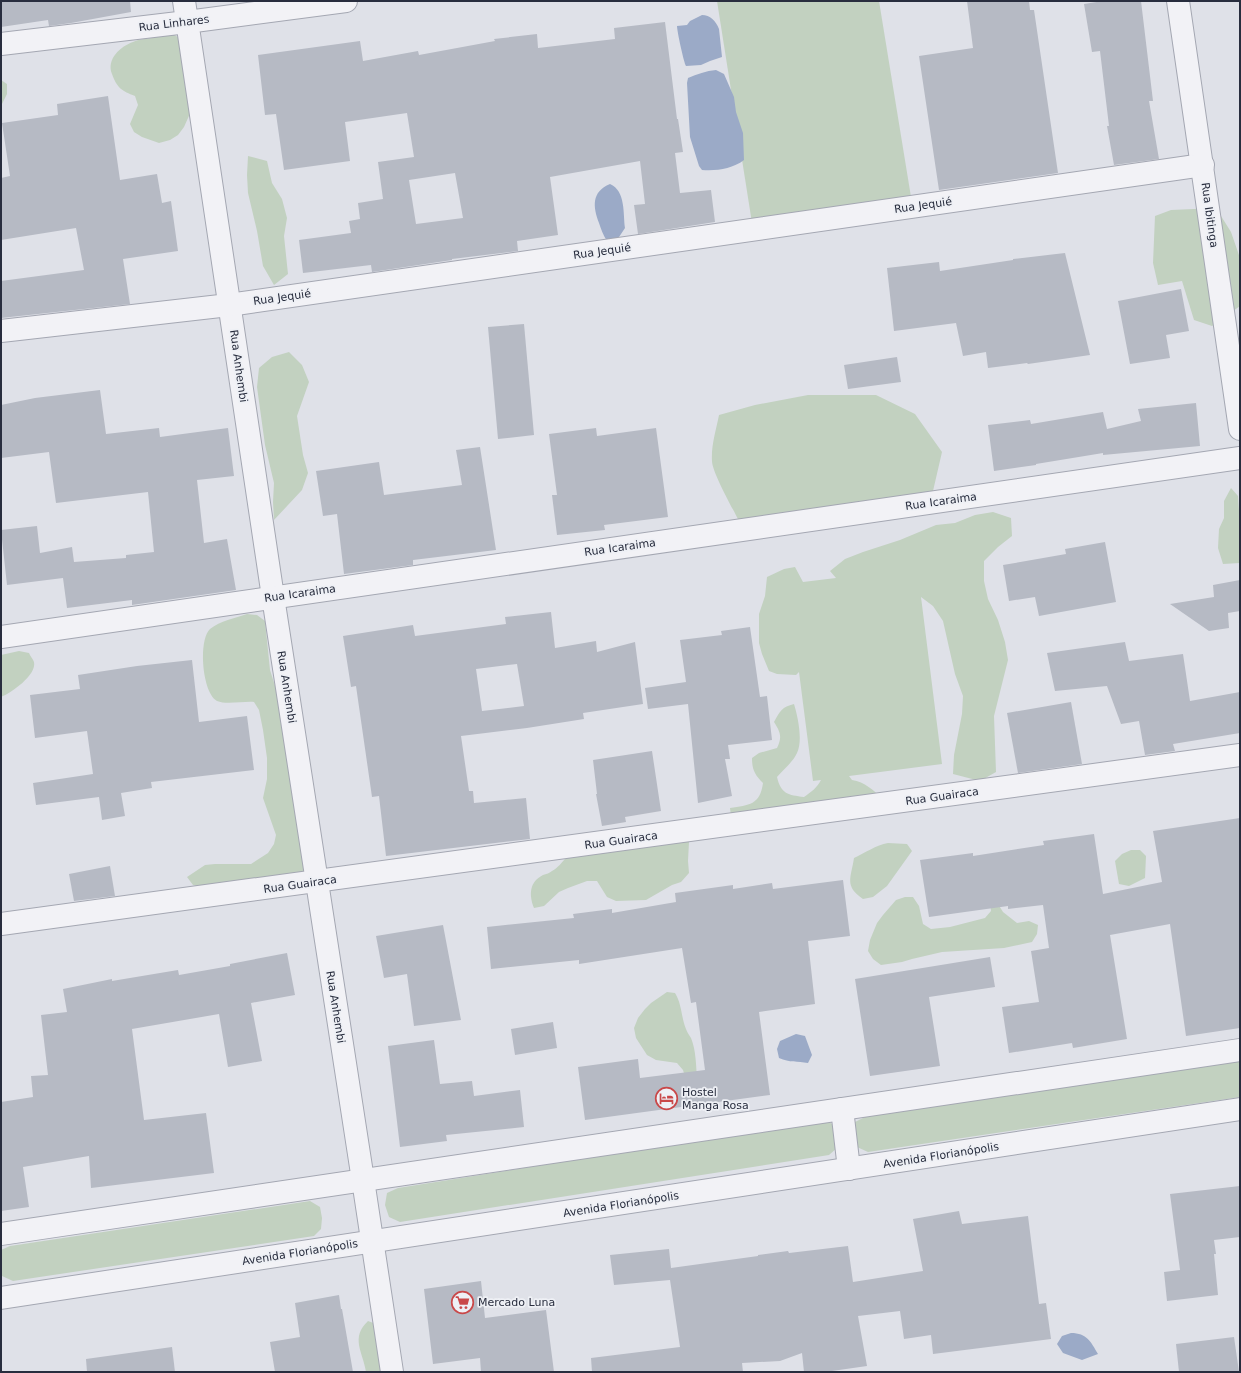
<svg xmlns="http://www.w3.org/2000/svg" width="1241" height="1373" font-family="'DejaVu Sans',sans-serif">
  <rect width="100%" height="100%" fill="#dfe1e8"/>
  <g fill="#c2d1c0">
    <polygon points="717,1 879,1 911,197 752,223"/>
    <path d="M170,33L178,37L192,109L184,127L178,135L170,140L159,143L142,137L134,132L130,124L138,105L135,96C122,91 117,88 112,74C106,59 121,46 133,42C139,39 146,39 152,38C158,36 163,34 170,33Z"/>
    <polygon points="1,80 7,84 7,94 1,106"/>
    <polygon points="248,156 267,161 272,183 282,199 287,218 284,236 288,274 274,285 263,266 257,231 248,193 247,175"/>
    <polygon points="1216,208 1231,232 1240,258 1240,306 1212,326 1194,320 1182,281 1158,285 1153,263 1155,216 1171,210"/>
    <polygon points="289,352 302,365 309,382 297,416 303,455 308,473 302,490 274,520 273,502 274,483 265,445 257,387 259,368 272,357"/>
    <path d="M808,395H876L915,414L942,452L933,491L739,521C733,509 712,472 712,461C711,446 716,430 719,415L755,405Z"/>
    <polygon points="1231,488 1238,496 1240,525 1240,563 1223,564 1218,548 1219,529 1224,518 1224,501"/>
    <path d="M993,512L1011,518L1012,536L998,547L984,561V581L988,599L998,620L1005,642L1008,660L994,716L996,772L980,781L953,774L954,755L962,714L963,696L955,674L943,621L933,606L921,597L942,764L849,776L852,780C865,782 873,790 883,799L731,816L730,808C749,805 760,805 763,783C755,775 752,770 752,758L759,753L777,748C782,737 781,733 774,722C780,711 782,707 794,704C798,717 803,741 797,753C793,762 783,770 777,777C781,794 788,795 804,797C811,792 817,788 821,780L813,781L799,672L796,675L777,674L769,671L762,654L759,643V614L765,596L767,577L784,569L795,567L803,582L836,578L830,571L845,559L863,552L900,540L936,525L955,523L975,515Z"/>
    <path d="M247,614L257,615L265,621L270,670L276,689L305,869L299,876L204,888L193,885L187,877L205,865L215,864H251L268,853L274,844L276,835L263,798L267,779V758L263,730L259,710L254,702C244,701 226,705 217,701C202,693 198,640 210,629C220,621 235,618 247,614Z"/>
    <path d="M19,651L29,653C30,656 33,659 34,662C37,675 11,693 1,697V655Z"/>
    <path d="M682,836L689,842L688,861L689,873L681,882L672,885L646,900L616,901L607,897L597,881H587L568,888L559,892L544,906L534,908C529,895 529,882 543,875C546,874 550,873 552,871C558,868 562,862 566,858Z"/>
    <path d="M888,843L907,844L912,851L887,886L873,897L863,899C844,886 851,878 854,858C865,853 876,845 888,843Z"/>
    <polygon points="1131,850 1140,850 1146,856 1145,878 1129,886 1119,884 1115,861 1122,854"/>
    <polygon points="905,897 913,897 919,906 923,924 931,929 950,927 985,918 991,911 990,902 998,904 1003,912 1017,923 1029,921 1038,925 1037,934 1032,942 1004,948 942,952 912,959 902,962 881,965 873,959 868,951 870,940 877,923 883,915 896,900"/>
    <path d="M667,992L675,993C682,1004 681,1017 686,1029C687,1032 689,1035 691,1038C696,1050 696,1065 697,1078L686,1080L683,1070L677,1063L656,1060L647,1055L636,1038L634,1028L638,1018L645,1009L651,1003Z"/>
    <polygon points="1240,1061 1240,1097 868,1152 857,1147 853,1134 855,1122 865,1117"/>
    <polygon points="826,1120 835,1126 837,1148 829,1155 400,1222 389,1217 385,1205 387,1193 398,1188"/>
    <polygon points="310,1201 320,1207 322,1218 321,1229 314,1236 13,1281 2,1276 1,1273 1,1250 10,1246"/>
    <path d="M368,1321L376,1324L381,1372H366C363,1352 350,1338 368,1321Z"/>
  </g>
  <g fill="#9baac7">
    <path d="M702,15C710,15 716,21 719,29L722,57L710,61L701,65L686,66C684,63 677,31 677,26L687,25L690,21Z"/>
    <path d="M716,70L724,74L734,97L736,112L743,133L744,160C732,169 717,171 702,170L699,166L690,137L687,83L688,78C697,74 706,71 716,70Z"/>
    <path d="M610,184C626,191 623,214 625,228L617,240L607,241C603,235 601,229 599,223C593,207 591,192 610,184Z"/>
    <path d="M796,1034L805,1036L812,1055L808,1063C797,1061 790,1063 779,1058L777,1049L780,1041Z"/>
    <path d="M1071,1333C1087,1333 1091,1342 1098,1354L1082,1360L1063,1353L1057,1344L1062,1336Z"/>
  </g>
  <g fill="#b6bac4" fill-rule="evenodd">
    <polygon points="1,1 130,1 131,12 71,23 49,26 48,20 1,27"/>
    <polygon points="967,1 1029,1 1030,10 1034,10 1058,173 939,190 919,56 973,48"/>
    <polygon points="1103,1 1141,1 1153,101 1149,101 1159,159 1114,165 1107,126 1109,126 1100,51 1092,52 1084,4"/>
    <path d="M665,22L677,119H678L683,152L675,153L680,193L711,190L715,222L638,234L634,205L645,204L640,161L550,177L558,235L517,241L518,251L452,259V260L372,272L371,265L303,273L299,240L351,233L349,221L360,219L358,203L383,199L378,162L414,157L407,113L345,122L350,161L284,170L276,114L265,115L258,55L360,41L363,61L418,51L419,55L495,41L494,39L537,34L538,48L615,39L614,28ZM455,173L463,218L416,224L409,180Z"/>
    <polygon points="108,96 120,180 157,174 162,203 171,201 178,251 123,259 130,304 1,318 1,281 84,270 76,228 1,240 1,178 10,176 2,123 58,115 57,104"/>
    <polygon points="1065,253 1090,355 1028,364 1027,363 988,368 986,352 963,356 956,323 894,331 887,268 939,262 940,271 1013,260 1013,259"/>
    <polygon points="1181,289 1189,331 1166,335 1170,358 1130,364 1118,301"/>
    <polygon points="524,324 534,435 498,439 488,327"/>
    <polygon points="897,357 901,382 848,389 844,365"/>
    <polygon points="100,390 106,434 159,428 160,437 228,428 234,476 197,480 204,543 227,539 236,590 132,605 132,600 67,608 63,578 7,585 1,530 37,526 40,553 72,547 74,562 126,558 126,555 154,552 148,492 56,503 49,452 1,458 1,405 35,398"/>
    <polygon points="1196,403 1200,446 1103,455 1103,453 1036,464 1036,465 994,471 988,425 1030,420 1031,424 1103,412 1107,429 1141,421 1138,409"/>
    <polygon points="596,428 597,436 656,428 668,517 604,525 605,530 557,535 552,495 557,495 549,434"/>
    <polygon points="480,447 496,550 413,560 413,565 344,574 337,514 323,516 316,471 379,462 384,495 462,485 456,450"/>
    <polygon points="1105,542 1116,602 1039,616 1035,597 1009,601 1003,565 1066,554 1065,549"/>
    <polygon points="1240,580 1240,611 1228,613 1229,628 1209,631 1170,604 1214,597 1213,585"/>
    <path d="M551,612L555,648L596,641L597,652L635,642L643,704L583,713L584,719L527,728L461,736L469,791H473L474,803L526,798L530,839L386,856L379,796L372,797L356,686L351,687L343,636L413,625L415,636L506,624L505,617ZM517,664L524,706L482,711L476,669Z"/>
    <polygon points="750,627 760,697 767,696 772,740 728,745 730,759 725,759 732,796 698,803 688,704 648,709 645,688 686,682 680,640 722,635 721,631"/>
    <polygon points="1125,642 1129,661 1183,654 1190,701 1240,692 1240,733 1173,744 1175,751 1145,755 1139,721 1121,724 1107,686 1055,691 1047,653"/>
    <polygon points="192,660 199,722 247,716 254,770 151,782 152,788 121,793 125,816 102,820 99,797 36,805 33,783 93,774 87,731 35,738 30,695 80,689 78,675 137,666"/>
    <polygon points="1071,702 1082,764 1018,773 1007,713"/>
    <polygon points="652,751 661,811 625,817 626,822 602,826 596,794 597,794 593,760"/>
    <polygon points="1240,818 1240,1028 1186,1036 1170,924 1110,935 1127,1039 1073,1048 1072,1043 1009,1053 1002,1007 1039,1002 1031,951 1049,948 1043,905 1008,909 1008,906 929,917 920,860 973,853 973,856 1044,845 1043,841 1094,834 1103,894 1162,882 1153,831"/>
    <polygon points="110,866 115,896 74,901 69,874"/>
    <polygon points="843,880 850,936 808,941 815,1004 759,1012 770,1095 585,1120 578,1067 638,1059 640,1078 705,1070 696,1002 691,1003 682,948 579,964 579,960 491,969 487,927 574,918 573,914 612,909 612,913 676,902 675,893 733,885 733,889 772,883 773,889"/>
    <polygon points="443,925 461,1020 414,1026 407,974 384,978 376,936"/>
    <polygon points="287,953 295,995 251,1003 262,1061 228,1067 219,1014 132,1029 144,1120 206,1113 214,1173 91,1188 89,1156 23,1167 29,1207 1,1211 1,1102 33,1097 31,1076 48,1075 41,1015 67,1012 63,989 112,979 112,981 178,970 179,975 230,966 230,964"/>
    <polygon points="990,957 995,987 929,997 940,1066 870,1076 855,979"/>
    <polygon points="553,1022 557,1048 515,1055 511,1029"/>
    <polygon points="434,1040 440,1084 472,1081 474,1096 520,1090 524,1127 446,1135 447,1141 400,1147 388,1046"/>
    <polygon points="1240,1186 1240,1237 1214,1240 1216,1254 1214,1254 1218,1295 1167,1301 1164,1272 1180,1270 1170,1194"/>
    <polygon points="959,1211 962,1224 1028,1216 1039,1304 1046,1303 1051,1339 933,1354 931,1335 904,1339 900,1311 858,1316 867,1366 825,1372 804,1372 802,1353 780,1361 742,1363 743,1372 592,1372 591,1358 680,1347 670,1280 614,1285 610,1255 669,1249 671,1268 758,1256 758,1255 788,1251 789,1253 848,1246 853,1282 923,1271 913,1219"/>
    <polygon points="481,1281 485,1318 546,1310 554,1372 481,1372 480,1358 433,1364 424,1289"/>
    <polygon points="339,1295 341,1309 342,1309 353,1372 275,1372 270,1342 300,1337 295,1303"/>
    <polygon points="1234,1337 1239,1372 1179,1372 1176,1344"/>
    <polygon points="172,1347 175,1372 87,1372 86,1359"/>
  </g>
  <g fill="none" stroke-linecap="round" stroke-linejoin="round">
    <defs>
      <g id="minor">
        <polyline points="184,1 273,597 363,1180 392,1372"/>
        <polyline points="1178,1 1240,429"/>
        <polyline points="1,44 187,22 346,1"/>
        <polyline points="1,331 229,305 1203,165"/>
        <polyline points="1,637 1240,458"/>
        <polyline points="1,924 1240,755"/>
        <polyline points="842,1109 849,1169"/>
        <polyline points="1,1234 1240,1050"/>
        <polyline points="1,1298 1240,1109"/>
      </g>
    </defs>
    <use href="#minor" stroke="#a4a7b2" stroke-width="24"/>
    <use href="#minor" stroke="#f2f2f6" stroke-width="22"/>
  </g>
  <defs>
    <symbol id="hotel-ring" viewBox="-11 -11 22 22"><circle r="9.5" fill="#eef0f5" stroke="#c94849" stroke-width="1.5"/><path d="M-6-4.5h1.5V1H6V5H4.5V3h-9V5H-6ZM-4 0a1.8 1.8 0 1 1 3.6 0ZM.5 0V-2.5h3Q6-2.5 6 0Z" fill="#c94849"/></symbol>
    <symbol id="supermarket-ring" viewBox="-11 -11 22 22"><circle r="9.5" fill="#eef0f5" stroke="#c94849" stroke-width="1.5"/><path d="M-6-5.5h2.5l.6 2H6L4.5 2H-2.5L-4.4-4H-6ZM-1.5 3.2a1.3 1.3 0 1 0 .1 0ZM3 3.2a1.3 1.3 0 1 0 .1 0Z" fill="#c94849"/></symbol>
  </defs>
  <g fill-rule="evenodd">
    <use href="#hotel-ring" x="654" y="1086" width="25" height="25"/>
    <use href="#supermarket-ring" x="450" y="1290" width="25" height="25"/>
  </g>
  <g text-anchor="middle" stroke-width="3.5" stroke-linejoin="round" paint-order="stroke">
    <g font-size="11" fill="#282d3e" stroke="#eef0f5">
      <text transform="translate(174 23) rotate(-7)" y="4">Rua Linhares</text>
      <text transform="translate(923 205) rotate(-8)" y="4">Rua Jequié</text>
      <text transform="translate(1210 215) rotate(82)" y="4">Rua Ibitinga</text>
      <text transform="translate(602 251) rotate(-8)" y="4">Rua Jequié</text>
      <text transform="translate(282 297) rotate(-8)" y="4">Rua Jequié</text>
      <text transform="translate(239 366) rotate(82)" y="4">Rua Anhembi</text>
      <text transform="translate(941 501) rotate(-8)" y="4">Rua Icaraima</text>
      <text transform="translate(620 547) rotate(-8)" y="4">Rua Icaraima</text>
      <text transform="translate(300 593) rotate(-8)" y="4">Rua Icaraima</text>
      <text transform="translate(287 687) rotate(81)" y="4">Rua Anhembi</text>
      <text transform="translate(942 796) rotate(-8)" y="4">Rua Guairaca</text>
      <text transform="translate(621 840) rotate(-8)" y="4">Rua Guairaca</text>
      <text transform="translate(300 884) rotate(-8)" y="4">Rua Guairaca</text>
      <text transform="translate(336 1007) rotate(81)" y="4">Rua Anhembi</text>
      <text transform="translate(941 1155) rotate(-9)" y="4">Avenida Florianópolis</text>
      <text transform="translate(621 1204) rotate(-9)" y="4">Avenida Florianópolis</text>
      <text transform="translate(300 1252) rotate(-9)" y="4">Avenida Florianópolis</text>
    </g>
    <g font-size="11" fill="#282d3e" stroke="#eef0f5" text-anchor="start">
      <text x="682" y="1096">Hostel<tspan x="682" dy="13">Manga Rosa</tspan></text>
      <text x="478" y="1306">Mercado Luna</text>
    </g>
  </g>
  <rect width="1241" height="1373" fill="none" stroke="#282d3e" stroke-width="4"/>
</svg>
